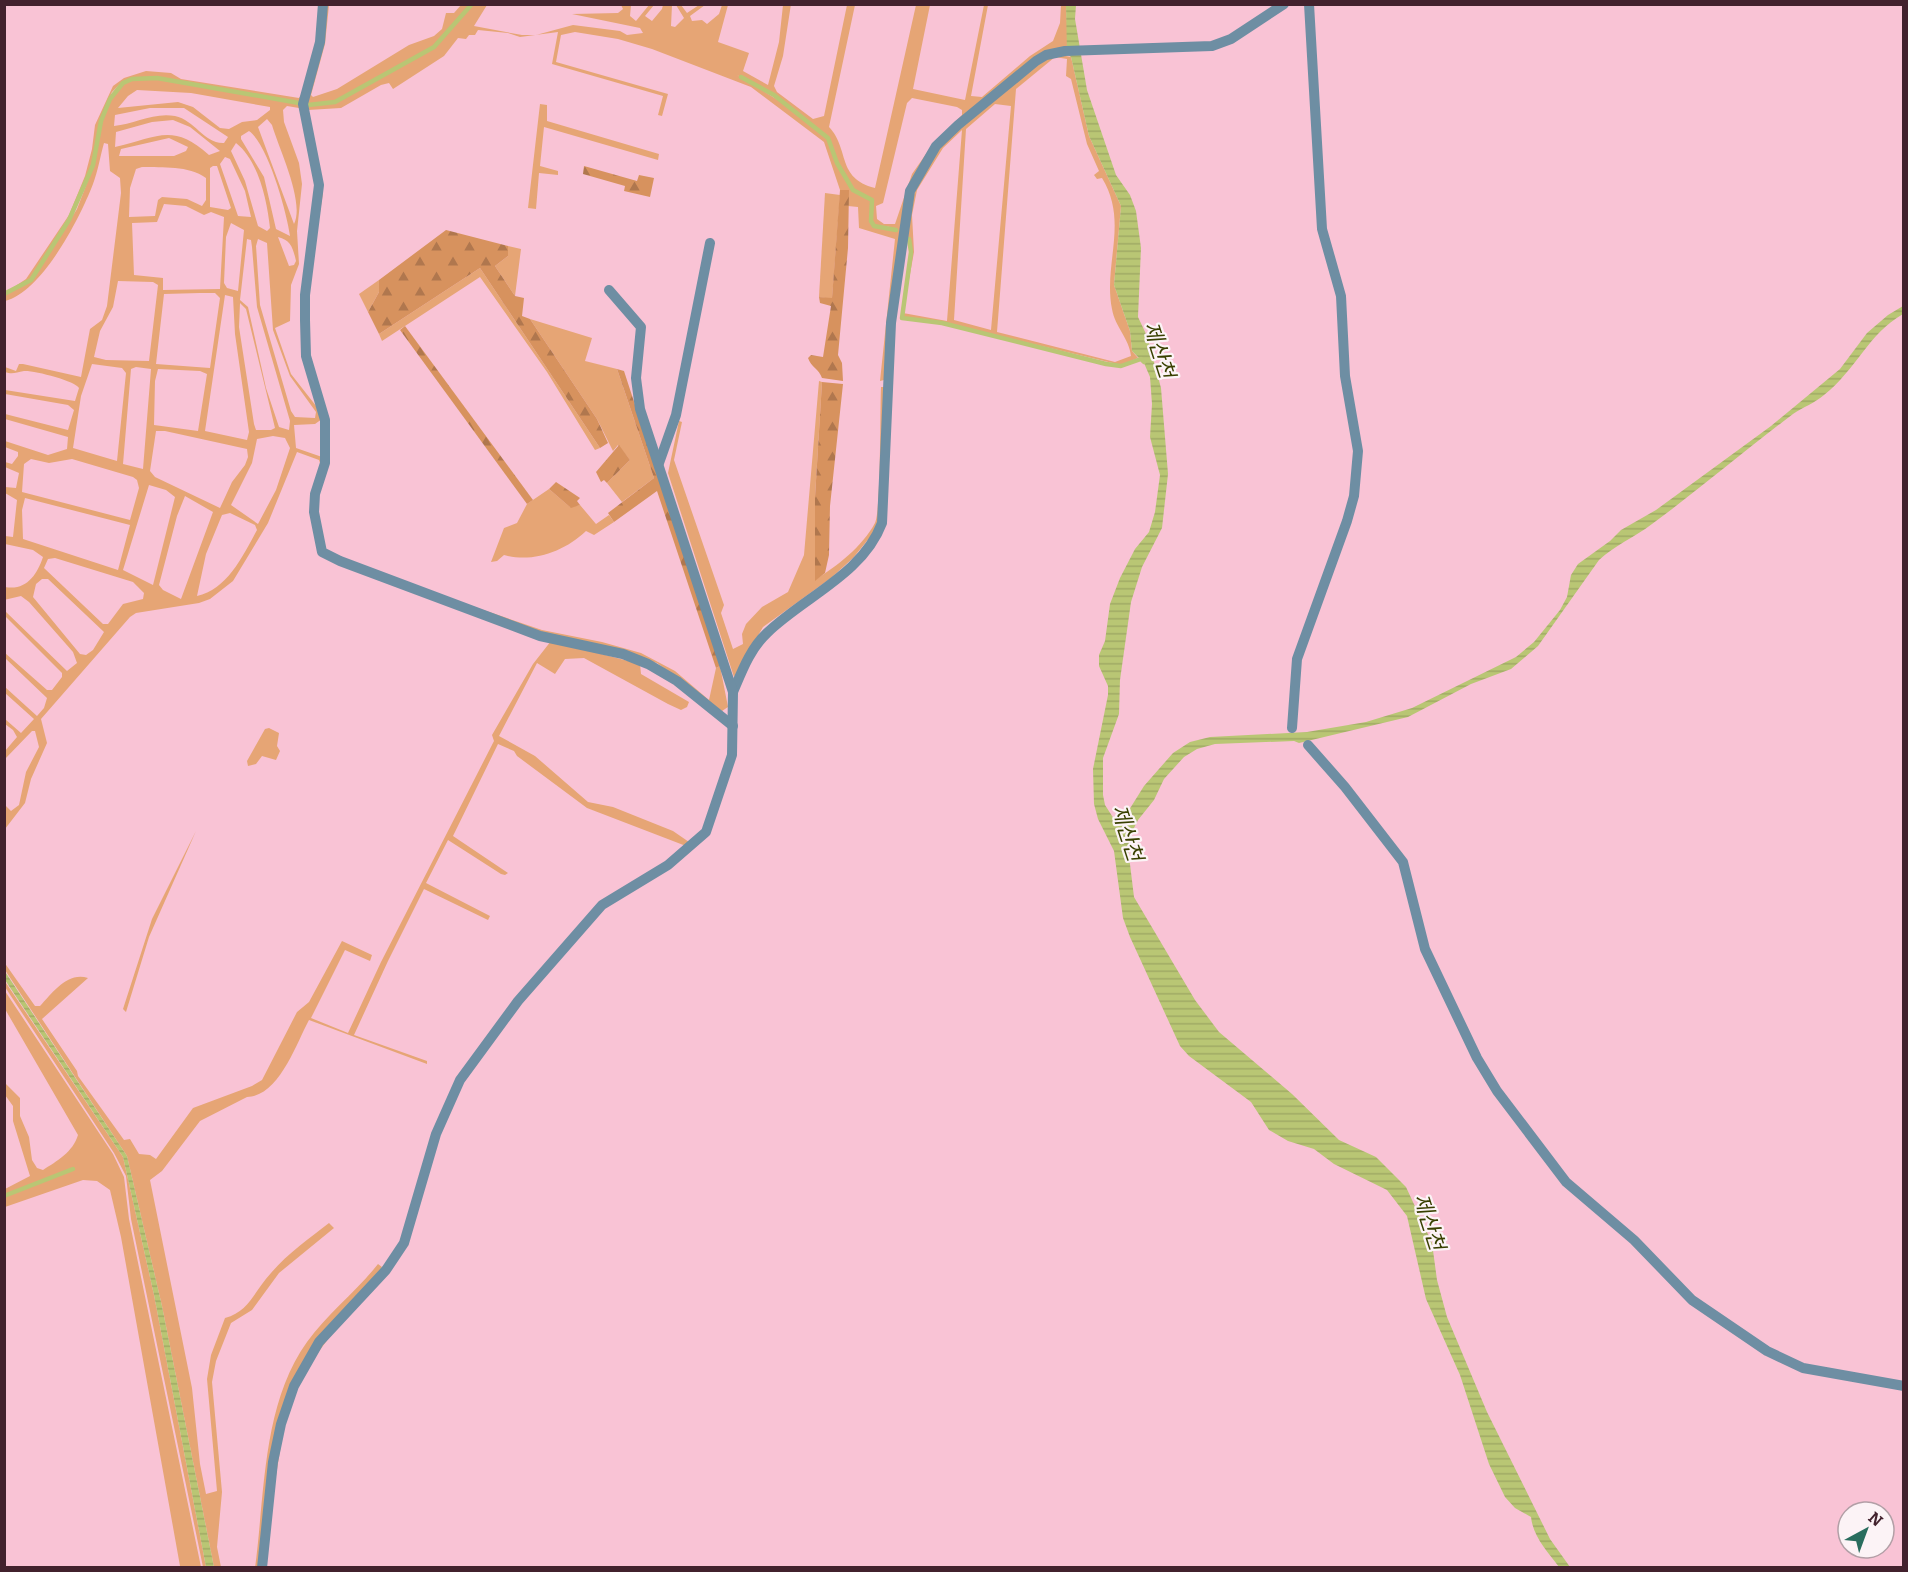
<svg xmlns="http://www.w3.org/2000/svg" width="1908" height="1572" font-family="Bitter,'Noto Sans KR',serif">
  <defs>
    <pattern id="forest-firs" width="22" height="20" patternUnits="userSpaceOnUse" patternTransform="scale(1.5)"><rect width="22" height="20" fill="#d7925e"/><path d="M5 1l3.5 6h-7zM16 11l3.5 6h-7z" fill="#b0774e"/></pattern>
    <pattern id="water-rules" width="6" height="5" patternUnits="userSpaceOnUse" patternTransform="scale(1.5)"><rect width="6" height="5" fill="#b9c674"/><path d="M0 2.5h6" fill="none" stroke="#a0aa65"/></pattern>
  </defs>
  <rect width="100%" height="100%" fill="#f9c3d5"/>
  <g fill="#e6a575" fill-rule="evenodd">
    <path d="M473,4L487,5L474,26L522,35H536L573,25L620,31L627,35L643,33L640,28L572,14L618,13L623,9L621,5H631L630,16L636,21L649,5H654L645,16L652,21L662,9L663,5H672L671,26L675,27L684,18L676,5H681L687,13L699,5H705L690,16L692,21L702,20L707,24L719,14L722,5H728L718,42L749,53L743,71L768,85L779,42L783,5L791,4L783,56L774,86L777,92L813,119L824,116L847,5H855L829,127C850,149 836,178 875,188L916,5H930L913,89L965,100L984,5H988L971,96L982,97L1030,56L1053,41L1060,23L1061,5H1066L1068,42L1067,47L978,105L913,179L884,380L880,381L895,239L859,228L858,207L848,206V191L840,190L824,142L751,87L652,49L618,39L575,32L561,35L556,62L668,94L662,116L658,115L663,96L552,64L558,32L520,37L508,33L478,30L475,35H469L466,39L458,38L444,56L393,89L389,83L381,85L341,108L308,110L323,193L308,290L319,212L306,104L325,5H329L325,44L311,95L313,97L337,89L409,45L434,36L442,29L446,13H454L461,5H470L434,46L334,101L308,106L335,103L435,48ZM737,75L775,95L829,138L838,162L854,189L873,199L872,221L875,225L890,227L897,231L874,227L870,221L871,200L852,190L836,163L827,139L794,110ZM912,98L957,107L962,110V115L933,144L912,174L895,224H884L877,219L876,206L883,203L907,103Z"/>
    <path d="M1056,54L1071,57L1089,136L1121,206L1114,285L1130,331L1132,351L1138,358L1121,365L941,322L902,317L901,312L912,252L910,239L906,236C914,161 943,140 999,95C1017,80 1035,64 1056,54ZM1055,57L1067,59L1066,76L1071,79L1087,144L1099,171L1094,175L1097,179L1102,178C1129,222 1103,264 1112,309C1115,327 1129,338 1131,356L1115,362L997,332L1016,89ZM995,104L1011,106L991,330L954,320L966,129ZM962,130L947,321L903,313L914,252L912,215L917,190L943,148Z"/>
    <path d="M146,71L171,73L181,79L299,98L306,87L302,111L307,132L299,108L287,106L283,110L284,122L299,163L302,184L297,231L299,264L291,285L290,321L275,328L291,374L320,411L322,419L315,424L294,425L296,448L322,457L321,466L319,460L297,452L268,523L233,581L210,599L199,603L136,613L130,617L41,719L47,743L31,779L25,803L5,829L4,804L11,811L19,805L26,772L39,747L35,731H32L5,759V751L17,737L13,730L5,724V719L21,733L34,719L5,693V687L37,716L44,708L47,698L5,658V653L47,690H52L62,677V673L5,616V611L67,671L77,663L73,652L29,602L21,596L4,600L5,587C26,591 37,575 43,557L33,550L5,544V536L13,537L17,500L5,493V487L16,488L19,473L5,467V462L12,464L18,456V452L5,447V441L48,455L67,449L68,437L5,419V414L68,430L74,410L68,405L5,394V390L75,401L79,388C76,381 33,370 24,371C16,372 13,375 5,372V367L16,371L19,364H23L81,377L90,329L102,320L107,306L121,193L120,178L110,171L108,144L104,143C100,157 98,171 93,184C80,218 42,292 5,301V295L32,281L77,209L94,165L102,121L114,93L123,84L132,80L157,79L300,103L158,77L132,78L122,82L112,92L100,120L92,164L75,207L30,279L5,293L26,279L69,215L85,176L92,149L95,125L113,86L124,78ZM137,90L191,93L270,107V110L257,120L242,122L229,129L220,128L193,107L178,102L118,108L128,96ZM150,108H184L228,137L224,143C204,144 195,120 175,116C154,112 134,124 114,126L115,115ZM267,119L272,125C279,149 305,202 294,224L258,127ZM173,120L190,127L220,151L209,155C172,122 157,138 115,147L116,132L152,122ZM249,131C268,144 287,213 290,236L276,229L264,177L241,139V136ZM169,138L188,147L186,151L174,156H119L121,149ZM236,143C259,161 267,201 270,228L267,231L258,226L245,181L231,151ZM225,157L230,159L245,191L251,217L238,216L220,164ZM213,166H217L231,208L228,210L210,207V168ZM142,167C163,168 188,165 206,178V200L202,206L187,199L162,197L158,200L155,216L129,217L130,188L136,169ZM164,204L186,206L204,215L211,212L224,217L220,289L163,290V278L134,275L132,223L157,222ZM231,223L244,230L238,291L227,288L224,283L226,237ZM278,237C291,240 293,248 296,261L294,265L289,266ZM247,239L251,240L252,247L257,307L290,421L289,430L279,427L266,388L248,307L240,300ZM258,239L267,243L273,330L290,376L316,412L315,418L295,417L291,411L260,305L256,246ZM118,281L153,282L158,285L149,361L106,360L94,357L100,331L113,307ZM200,293H215L220,298L210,368L156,364L164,294ZM225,295L233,297L235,334L249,432L247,440L205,431ZM240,303L246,309L275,428L271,430H256L254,424L239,327ZM92,364L122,368L126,373L117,461L73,448L81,396ZM136,367L151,369L143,469L123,464L131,369ZM158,369L200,371L207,374L198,431L154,425L155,381ZM156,431H165L247,449L248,457L245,465L232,482L220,508L155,477L150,471ZM273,436L285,438L290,448L276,490L258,524L231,505L252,463L257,439ZM31,459L49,463L72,459L133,477L137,480L139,488L130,520L22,492L24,464ZM149,485L166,490L175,497L153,585L123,570ZM185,496L213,512L181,599L163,590L159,585L177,516ZM25,498L130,525L118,570L23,539L22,510ZM230,513L255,525L257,530C243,556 227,590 197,596L206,554L222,515ZM55,558L133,582L144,593L143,599L123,604L108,624H103L44,568L48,559ZM42,579H48L104,632L93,650L86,655L80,654L33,597L36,584Z"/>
    <polygon points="540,104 547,105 547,121 659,154 658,160 544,127 540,166 558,171 558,175 539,173 536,209 528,208"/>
    <polygon points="825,193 840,195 832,299 819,297"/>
    <polygon points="508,246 521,249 515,296 495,266 508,256"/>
    <polygon points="480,268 600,448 595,450 547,372 480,277 382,341 379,334"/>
    <polygon points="379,280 379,292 368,312 359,294"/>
    <polygon points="530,319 592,338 585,361 617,369 654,478 622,502 607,483 630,460 618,445 613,451 597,419"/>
    <path d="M819,381L822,382L815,497V580C837,566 862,547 875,523C881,511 880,408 881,387H884L882,515L875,531L853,558L831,578L763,627L734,677L668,473L679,421L682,422L674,460L724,605L721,613L733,649L743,644L742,634L746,624L762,607L788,592L804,555Z"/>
    <path d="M549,489L570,507L580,505L596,524L609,515L614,522L594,535L586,531C564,552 532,563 504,555L497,561L491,562L504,528L517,523L527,504Z"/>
    <polygon points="460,602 542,630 602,642 641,653 675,671 709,700 716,668 720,666 728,707 722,711 657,663 542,633"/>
    <path d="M551,641L640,664L641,674L689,702L687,707L681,710L668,704L584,658L565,659L555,674L537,663L499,736L535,756L588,802L613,807L673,831L689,842L686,846L587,808L517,756L514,751L498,744L453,836L508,873L505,875L501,874L448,840L426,883L490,916L488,920L424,889L388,961L354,1035L427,1061V1064L309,1020C296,1044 279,1096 247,1097L200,1121L162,1171L150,1180L192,1388L200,1464L206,1494L217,1491L207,1379L211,1355L225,1318C250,1311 254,1291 271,1273C287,1254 310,1238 329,1223L334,1228L279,1273L252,1310L231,1323L216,1361L212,1382L222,1492L217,1547L221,1567H214L162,1306L127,1156L5,970L4,962L35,1006H40C52,993 68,971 88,978L42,1019L77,1071L78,1076L124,1140L130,1139L139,1154L150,1155L156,1159L193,1108L252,1086L262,1080L297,1012L309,1002L342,941L372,955L370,961L345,950L311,1018L348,1033L381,962L494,741L492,735L533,664Z"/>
    <polygon points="269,728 279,733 277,746 280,751 276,760 262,756 256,764 248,766 247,761 265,729"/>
    <polygon points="196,831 149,937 126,1012 123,1009 152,919"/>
    <polygon points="4,980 123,1157 154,1295 206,1567 203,1567 131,1219 126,1176 114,1153 5,987"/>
    <path d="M5,991L113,1154L124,1177L129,1219L201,1567L180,1566L121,1237L110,1190L97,1181L83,1180L5,1207V1197L73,1170L5,1195V1189L30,1176L13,1121V1106L5,1095V1083L20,1098V1116L29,1137L32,1160L37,1168L43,1170C57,1161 73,1152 78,1135L5,1009Z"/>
    <path d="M378,1264L382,1267L290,1390L261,1567L255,1568C265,1494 262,1405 307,1342C328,1313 356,1292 378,1264Z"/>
  </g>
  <g fill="url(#forest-firs)">
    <polygon points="584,166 637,181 639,175 654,178 650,197 624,191 625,186 583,174"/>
    <path d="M840,190H849L848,248L838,355L842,363L843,381L822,378C819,369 811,367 808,358L811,355L823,357L831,306L820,303L819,297L832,298Z"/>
    <polygon points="446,230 508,246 508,256 495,266 515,296 524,298 522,316 530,319 597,419 608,443 600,448 480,268 379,334 368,312 379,292 379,280"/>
    <polygon points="405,326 533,500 527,504 400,330"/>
    <polygon points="617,369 624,371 720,666 716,668 657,491 614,522 608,513 654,478"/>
    <polygon points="822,382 843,384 830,506 829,555 825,573 815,581 815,497"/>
    <polygon points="619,445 630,460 607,483 604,480 601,482 596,472"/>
    <polygon points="556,482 580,498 577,501 580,505 571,508 549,489"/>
  </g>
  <g fill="url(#water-rules)">
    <path d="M1066,5H1076L1075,19L1087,90L1116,175L1130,195L1136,211L1141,248L1138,317L1147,336L1161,388L1168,474L1162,528L1142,567L1131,602L1120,680L1119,714L1103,758V795L1105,805L1114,819L1129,810L1144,786L1173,753L1190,742L1210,737L1307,732L1366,722L1412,708L1516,657L1534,642L1560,610L1567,597L1571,575L1578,564L1610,541L1621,530L1656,510L1771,426L1840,369L1867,333L1888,315L1903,306V314C1868,334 1856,370 1824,395C1815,403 1803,407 1793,414C1745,450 1700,489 1652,524C1635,537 1615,545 1599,560L1538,646L1511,669L1471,684L1408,717L1299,743L1294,741L1215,744L1197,749L1184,757L1164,779L1154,800L1138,820L1132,832L1129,842V856L1134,897L1195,1000L1219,1032L1292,1094L1339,1140L1376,1157L1406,1187L1432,1243L1437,1280L1447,1317L1487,1412L1550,1539L1570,1567H1559C1548,1552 1533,1537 1531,1517L1515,1508L1505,1497L1489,1464L1460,1375L1426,1299L1407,1216L1387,1190L1334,1164L1314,1149L1288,1141L1269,1130L1251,1102L1189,1056L1180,1046L1130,937L1123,918L1114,851L1098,819L1094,804L1093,769L1108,695V686L1099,666V655L1105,641L1110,604L1120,578L1135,549L1149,532L1155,512L1160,475L1150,437L1152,404L1150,377L1144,363L1132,351L1130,331L1114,285L1121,206L1089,136L1071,57L1067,54Z"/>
    <polygon points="4,970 127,1156 162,1306 214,1567 206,1567 154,1295 123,1157 5,980"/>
  </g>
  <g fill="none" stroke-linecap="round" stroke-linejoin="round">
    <g stroke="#b9c674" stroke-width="4.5">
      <polyline points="741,77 774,95 828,138 837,163 853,190 872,200 871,221 874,226 896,230"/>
      <polyline points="308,105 335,102 434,47 472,4"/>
      <polyline points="909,239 911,252 902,318 942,323 1106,364 1121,366 1141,359 1144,362"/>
      <polyline points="4,294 31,280 69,220 93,165 101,121 110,99 123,83 132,79 157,78 299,103"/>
      <polyline points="4,1196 73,1169"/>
    </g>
    <g stroke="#6e8ea3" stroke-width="10">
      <polyline points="323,4 320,42 303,104 319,185 305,295 305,320 306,356 325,420 325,463 315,494 314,512 322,552 340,561 540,636 623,654 648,664 677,681 733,726"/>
      <polyline points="659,463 676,415 710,243"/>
      <path d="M733,692C742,671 750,649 767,633C804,597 863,574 882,523L891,323L910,191L936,146L958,125L1036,61L1046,55L1065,51L1212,46L1231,39L1284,4"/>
      <polyline points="1292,728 1297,659 1347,521 1354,496 1358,451 1345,376 1341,296 1322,229 1309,4"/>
      <polyline points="1308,745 1345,787 1403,862 1425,949 1477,1058 1497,1091 1566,1182 1634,1240 1692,1300 1767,1351 1803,1368 1904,1386"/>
      <polyline points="262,1568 273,1462 281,1424 294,1386 319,1342 386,1270 404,1243 436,1134 460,1080 518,1001 602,905 668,865 706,832 732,755 733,692 640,409 636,378 641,327 609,290"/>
    </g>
  </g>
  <g text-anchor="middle" stroke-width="4.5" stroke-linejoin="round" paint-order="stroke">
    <g font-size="21" font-style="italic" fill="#394000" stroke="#fcf3f6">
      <text transform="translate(1159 350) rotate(72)" y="7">제산천</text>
      <text transform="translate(1127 833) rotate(72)" y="7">제산천</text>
      <text transform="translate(1429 1222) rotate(72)" y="7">제산천</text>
    </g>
  </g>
  <rect width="1908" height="1572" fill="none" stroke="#42212d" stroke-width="12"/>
  <g transform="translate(1866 1530) rotate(41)"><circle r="28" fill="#fcf3f6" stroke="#b29fa6" stroke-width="1.5"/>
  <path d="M0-4.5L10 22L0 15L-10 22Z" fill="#296d5e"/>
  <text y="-9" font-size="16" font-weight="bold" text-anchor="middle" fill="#42212d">N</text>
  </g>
</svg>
